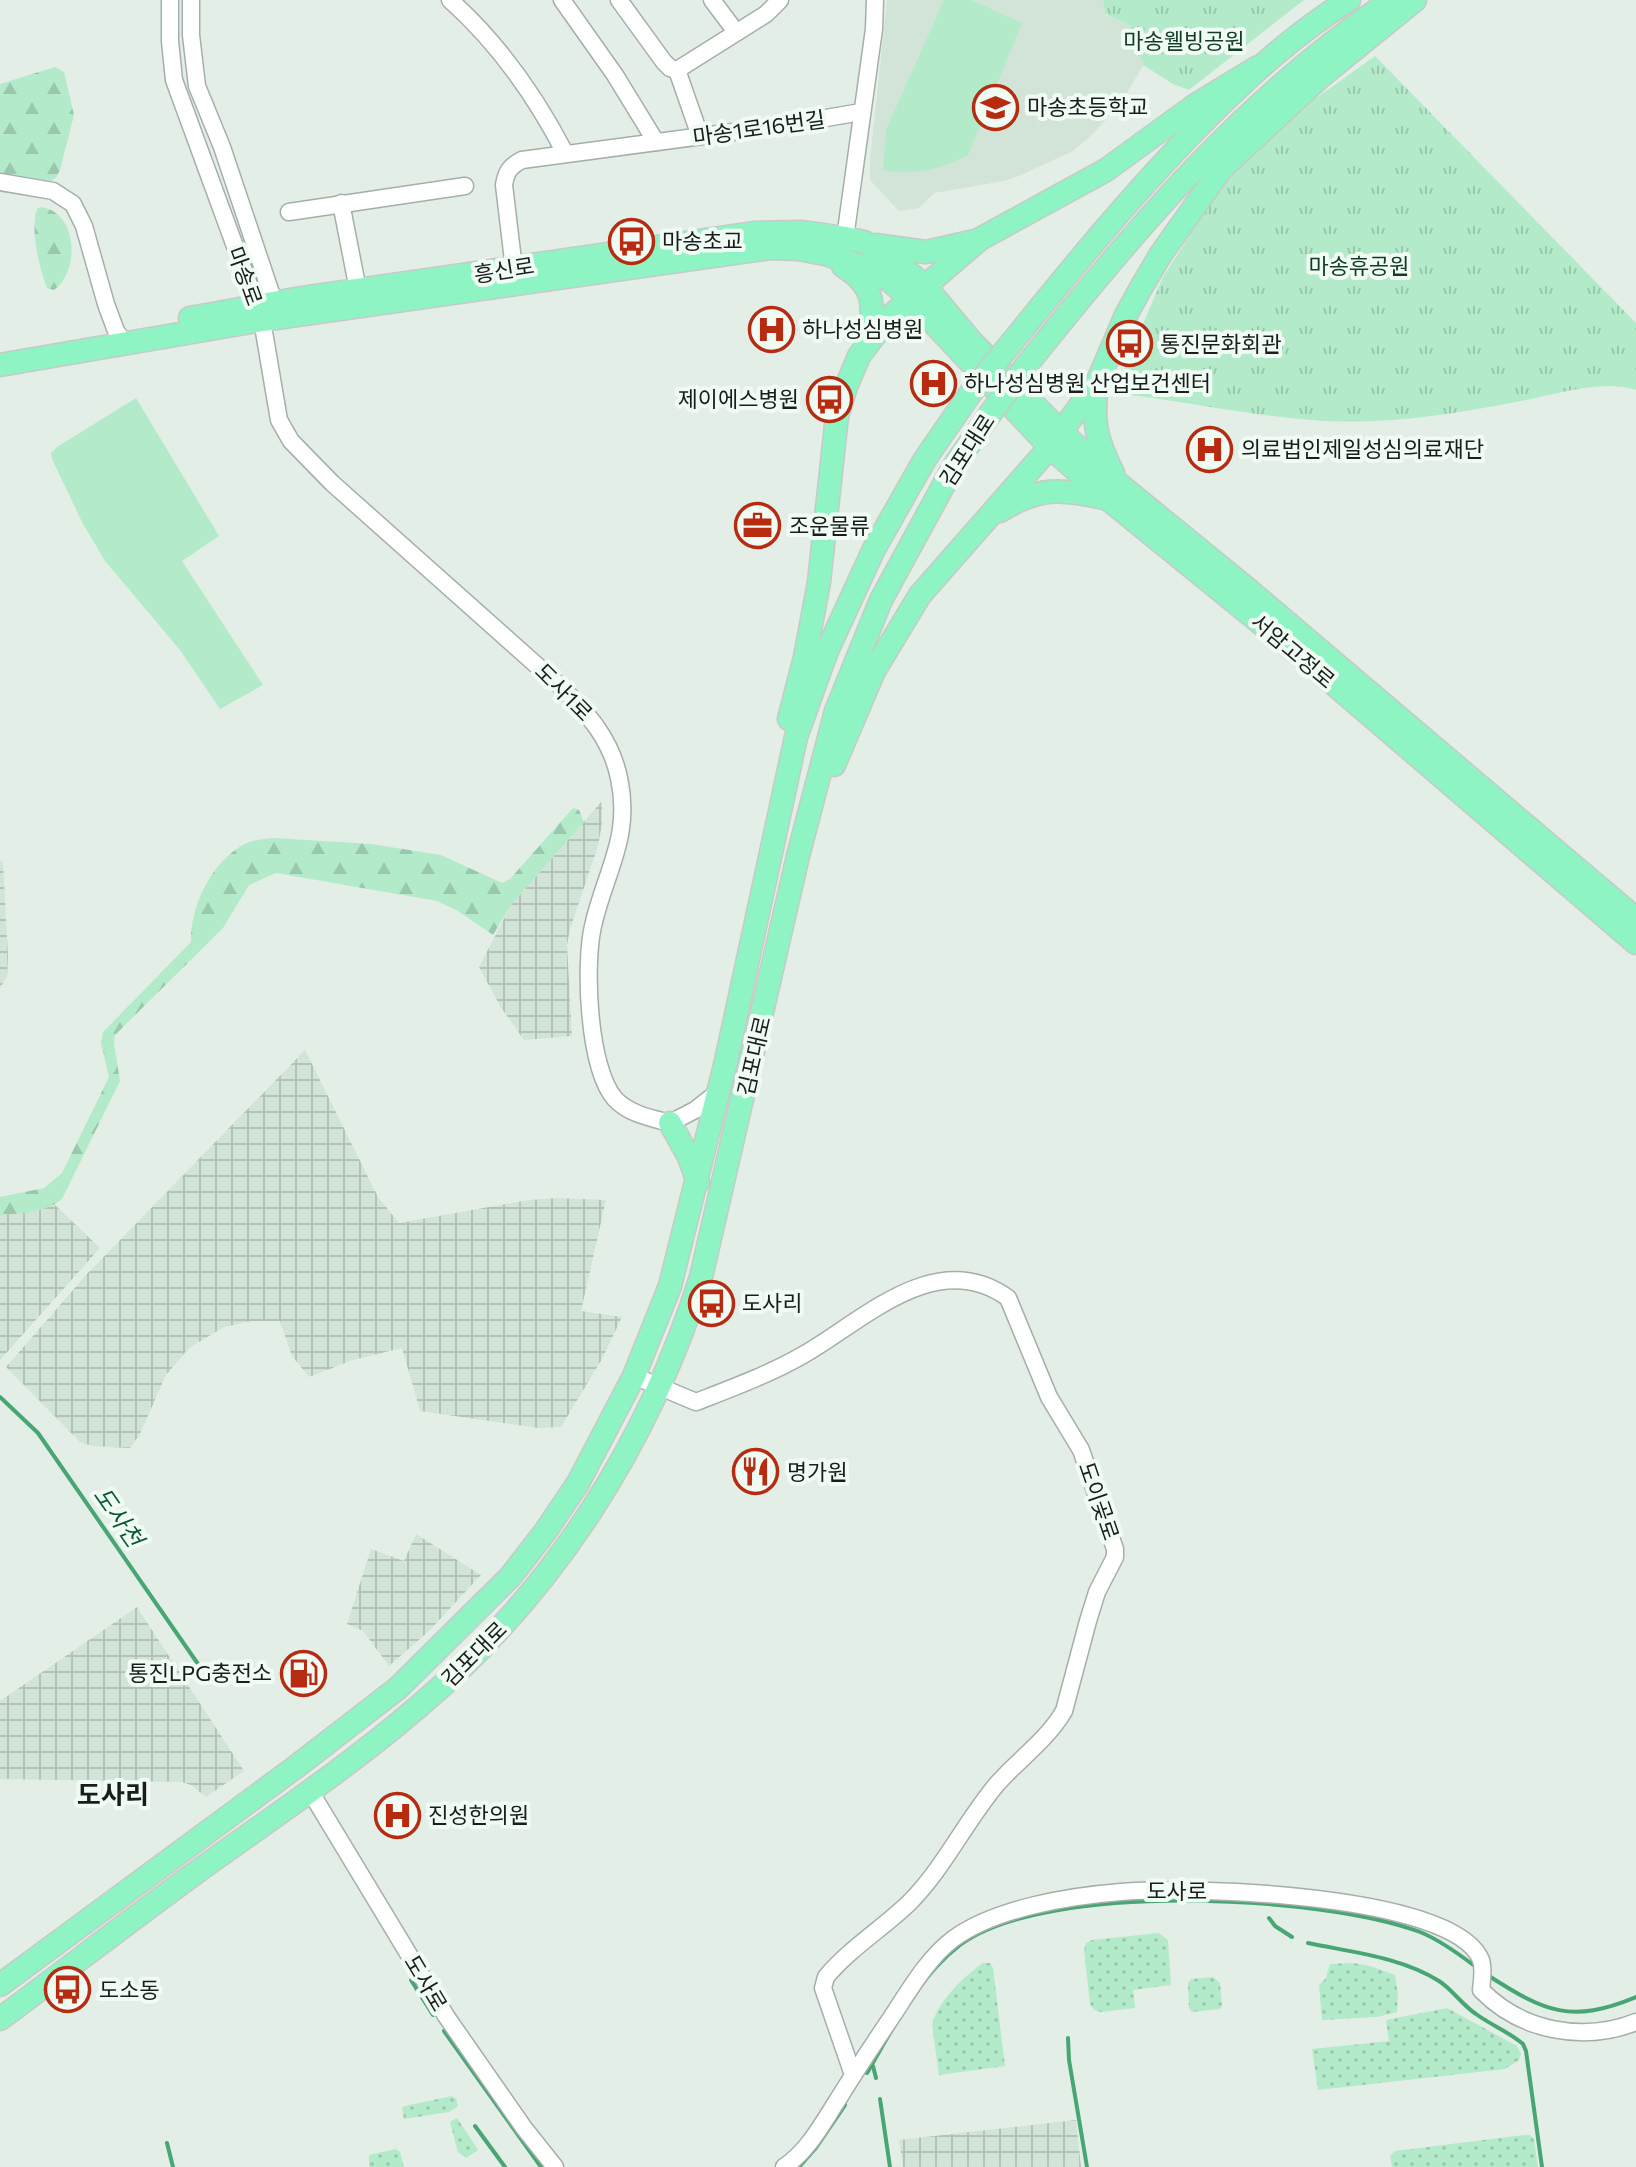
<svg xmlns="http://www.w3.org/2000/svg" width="1636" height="2167" font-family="Commissioner,'Noto Sans KR',sans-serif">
  <defs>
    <pattern id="industrial-grid" width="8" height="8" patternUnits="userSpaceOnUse" patternTransform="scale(2)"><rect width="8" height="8" fill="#d2e4d8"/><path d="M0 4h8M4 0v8" fill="none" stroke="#b4c3b9"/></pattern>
    <pattern id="grass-tufts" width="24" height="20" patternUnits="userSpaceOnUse" patternTransform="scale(2)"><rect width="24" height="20" fill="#b3eac9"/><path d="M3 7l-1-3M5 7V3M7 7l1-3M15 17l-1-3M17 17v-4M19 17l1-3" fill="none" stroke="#99c8ac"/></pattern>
    <pattern id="forest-firs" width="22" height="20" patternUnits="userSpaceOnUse" patternTransform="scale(2)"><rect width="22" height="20" fill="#b3eac9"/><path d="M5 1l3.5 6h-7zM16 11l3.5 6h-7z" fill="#99c8ac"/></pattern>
    <pattern id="garden-dots" width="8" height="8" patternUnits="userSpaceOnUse" patternTransform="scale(2)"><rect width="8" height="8" fill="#b3eac9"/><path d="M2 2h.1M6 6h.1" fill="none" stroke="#99c8ac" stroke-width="1.8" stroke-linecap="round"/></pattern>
  </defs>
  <rect width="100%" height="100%" fill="#e3eee7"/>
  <polygon fill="#d2e4d8" points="887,0 1103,0 1105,15 1131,26 1125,41 1145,62 1123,100 1094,133 1073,151 1019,176 1004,181 934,193 919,208 899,211 870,180 870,160"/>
  <g fill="url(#industrial-grid)">
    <polygon points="602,801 602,823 598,846 570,929 567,945 572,1036 524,1040 500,1006 479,967 511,905"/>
    <polygon points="0,859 3,863 8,956 7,977 0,988"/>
    <polygon points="305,1050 378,1197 399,1223 529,1200 556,1198 606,1200 581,1311 622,1317 602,1359 561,1427 538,1428 420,1411 402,1348 353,1360 309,1377 292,1356 280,1321 252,1321 224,1327 189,1348 166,1375 140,1434 130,1448 92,1446 80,1442 6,1367 86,1275"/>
    <polygon points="54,1204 100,1248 0,1360 0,1215 35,1211"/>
    <polygon points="416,1534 481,1575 429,1631 389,1666 363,1631 347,1624 371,1549 404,1561"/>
    <polygon points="137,1607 244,1771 206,1797 191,1785 182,1782 0,1779 0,1701"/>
    <polygon points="1076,2120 1081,2167 903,2167 899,2140"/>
  </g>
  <g fill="url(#grass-tufts)">
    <polygon points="1103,0 1304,0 1189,90 1173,84 1143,65 1144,62 1125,41 1131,26 1105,14"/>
    <path d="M1375,56L1636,323V390C1604,378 1550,396 1516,402C1449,415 1379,426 1311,420C1248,415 1186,402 1124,394L1117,385L1163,277L1217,192L1236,170L1298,111Z"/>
  </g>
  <g fill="url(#forest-firs)">
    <polygon points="55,67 64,72 74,115 60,170 56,178 51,181 0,174 0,84"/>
    <path d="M41,207C78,212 80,272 54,290L47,288C39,267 30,231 37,209Z"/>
    <path d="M573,808L579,810L584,822L511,905L493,935L458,911L437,901L276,873L249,885L223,928L115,1035L114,1043L120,1081L62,1199C45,1213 21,1213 0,1215V1197L44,1188L62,1173L109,1077L101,1043L103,1032L191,942C190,909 209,867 238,848C249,840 261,839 274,838L371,844L441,855L502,883L510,879Z"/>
  </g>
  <g fill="url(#garden-dots)">
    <polygon points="1159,1933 1168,1940 1171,1985 1133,1990 1135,2008 1101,2012 1094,2010 1090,2004 1084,1950 1086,1943 1092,1940"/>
    <path d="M983,1963H990L993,1968L1005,2066L939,2075L932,2025C937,2002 964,1976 983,1963Z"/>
    <polygon points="1353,1963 1370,1966 1395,1975 1398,1995 1397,2012 1377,2017 1322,2020 1319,1985 1326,1978 1330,1964"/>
    <polygon points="1213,1977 1220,1983 1222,2005 1220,2009 1192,2012 1189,2008 1188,1983 1191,1979"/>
    <polygon points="1447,2008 1517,2046 1521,2054 1519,2060 1505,2069 1318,2090 1312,2049 1389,2041 1386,2020"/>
    <polygon points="452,2096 456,2099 458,2106 449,2112 404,2119 402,2108 405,2106"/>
    <polygon points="457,2118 478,2150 466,2158 458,2152 450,2122"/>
    <polygon points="1524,2135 1530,2135 1534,2139 1538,2167 1392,2167 1390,2156 1395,2151"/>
    <polygon points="396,2149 400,2152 404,2167 369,2167 369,2155"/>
  </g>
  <g fill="#b3eac9">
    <path d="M944,0H971L1022,23L968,155C942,169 912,176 883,170L886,130Z"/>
    <polygon points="136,398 219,536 182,561 263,685 220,709 180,650 105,561 82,522 52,459 51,453 57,447"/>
  </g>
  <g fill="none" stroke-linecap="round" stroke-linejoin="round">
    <g stroke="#47a674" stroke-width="4">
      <polyline points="0,1397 38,1433 198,1664"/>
      <polyline points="1269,1918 1275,1926 1292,1937"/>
      <path d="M1308,1943C1351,1952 1401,1957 1439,1981C1453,1990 1462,2005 1476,2014C1491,2025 1509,2032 1523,2044L1526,2051L1542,2167"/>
      <path d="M1489,1976C1545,2012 1571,2024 1636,1997"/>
      <polyline points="411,1980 433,2015"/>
      <polyline points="444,2031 541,2167"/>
      <polyline points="1068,2038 1069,2060 1087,2167"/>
      <polyline points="873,2066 876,2078"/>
      <path d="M867,2073C892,2030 919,1976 960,1945C1046,1881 1322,1895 1420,1932C1440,1940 1459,1954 1476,1967"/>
      <polyline points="880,2099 890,2167"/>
      <polyline points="475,2126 505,2167"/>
      <polyline points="167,2143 173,2167"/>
      <polyline points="799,2167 815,2149 845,2105"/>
    </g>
    <defs>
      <g id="minor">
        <path d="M170,0V41L174,80L262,320L279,420L291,441L332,483L561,687C588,714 611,739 619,778C632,837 605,872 593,926C584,965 588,1068 615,1099C629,1114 651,1118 670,1123L695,1110L718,1092"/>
        <polyline points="191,0 191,35 197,86 222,147 274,302 270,309"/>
        <path d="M450,0C497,42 536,97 565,153"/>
        <polyline points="562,0 615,75 656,142"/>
        <polyline points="619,0 664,62 670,68 677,70 766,14 780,0"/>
        <polyline points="712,0 736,32"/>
        <polyline points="677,70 700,136"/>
        <polyline points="0,182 53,191 73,204 84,226 106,304 116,331 126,345"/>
        <polyline points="341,203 358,290"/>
        <polyline points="289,212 465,186"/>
        <polyline points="845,238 874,29 875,0"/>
        <path d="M514,269L504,185C506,172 510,166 522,160L785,125L861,112"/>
        <path d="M634,1376L696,1402C732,1388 770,1374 803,1355C863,1321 936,1246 1008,1298L1049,1397L1081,1450L1115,1549V1557L1097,1592L1088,1621L1064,1711C1047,1740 1019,1759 997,1784C965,1822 944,1868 909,1903C883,1928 848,1950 826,1977L823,1988L853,2075"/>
        <polyline points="310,1791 446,2016 524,2128 555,2167"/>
        <path d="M784,2167C808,2151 822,2124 837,2101C855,2072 874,2043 893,2015C910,1989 928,1958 953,1939C995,1908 1070,1896 1121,1892C1185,1886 1454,1893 1481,1960C1484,1969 1482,1981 1481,1990C1521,2031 1583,2043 1636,2022"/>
      </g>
      <g id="major">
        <polyline points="875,245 926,252 975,241"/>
        <path d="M843,266C877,287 874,306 868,343"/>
        <polyline points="190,318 301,298 754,233 803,232 845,238 864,242 901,266 925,286 971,341 1061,432 1120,485 1245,587 1636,919"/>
        <path d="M1013,341C1076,263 1138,187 1209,116C1252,73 1297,32 1349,0"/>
        <path d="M1029,362C1136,228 1248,95 1392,0"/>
        <polyline points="0,365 262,320 770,248 799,249 825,254 875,271 891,282 910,298 1050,447 1108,499 1301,656 1636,943"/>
        <path d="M1097,384C1092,421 1096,440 1113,473"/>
        <path d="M1000,511C1038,487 1061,488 1104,498"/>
        <polyline points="789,719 805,657 819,582 837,416 846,387 859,356 887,319 980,239 1106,170 1194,106 1258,67"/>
        <polyline points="834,765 874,671 920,595 1050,447 1097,383 1126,315 1142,286 1161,254 1221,169 1319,78 1415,0"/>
        <polyline points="670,1123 689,1157 698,1182"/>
        <polyline points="0,1985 297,1766 398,1688 510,1577 545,1532 578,1483 634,1376 670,1286 726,1061 796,737 827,651 874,549 925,459 970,394"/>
        <path d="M0,2019C65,1971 129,1921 194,1874C270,1819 347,1768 418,1707C552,1594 648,1445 701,1277L798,856L836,711L881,600L954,466L990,414"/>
      </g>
    </defs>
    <use href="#minor" stroke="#a5afa9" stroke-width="19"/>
    <use href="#major" stroke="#c8c9c8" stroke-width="25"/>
    <use href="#minor" stroke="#fff" stroke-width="16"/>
    <use href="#major" stroke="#8ef4c4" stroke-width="22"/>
    <defs>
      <g id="major-bridge">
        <polyline points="970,394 1013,341"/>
        <polyline points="990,414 1029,362"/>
      </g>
    </defs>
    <use href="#major-bridge" stroke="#c8c9c8" stroke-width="25" stroke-linecap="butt"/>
    <use href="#major-bridge" stroke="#8ef4c4" stroke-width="22"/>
  </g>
  <defs>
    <symbol id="school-ring" viewBox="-11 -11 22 22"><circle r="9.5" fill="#f0fbf4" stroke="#b72b11" stroke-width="1.5"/><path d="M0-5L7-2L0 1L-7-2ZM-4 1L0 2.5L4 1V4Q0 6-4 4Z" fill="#b72b11"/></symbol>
    <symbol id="bus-ring" viewBox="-11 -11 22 22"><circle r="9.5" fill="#f0fbf4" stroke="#b72b11" stroke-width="1.5"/><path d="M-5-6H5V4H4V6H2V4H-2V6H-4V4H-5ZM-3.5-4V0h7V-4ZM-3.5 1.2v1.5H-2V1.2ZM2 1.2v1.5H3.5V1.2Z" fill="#b72b11"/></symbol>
    <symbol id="hospital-ring" viewBox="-11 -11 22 22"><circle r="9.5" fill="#f0fbf4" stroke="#b72b11" stroke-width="1.5"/><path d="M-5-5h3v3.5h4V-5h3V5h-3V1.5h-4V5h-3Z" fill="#b72b11"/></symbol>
    <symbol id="office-ring" viewBox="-11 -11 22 22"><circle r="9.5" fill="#f0fbf4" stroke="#b72b11" stroke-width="1.5"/><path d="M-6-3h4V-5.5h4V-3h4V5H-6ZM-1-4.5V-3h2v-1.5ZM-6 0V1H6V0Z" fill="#b72b11"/></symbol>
    <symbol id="restaurant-ring" viewBox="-11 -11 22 22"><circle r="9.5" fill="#f0fbf4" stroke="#b72b11" stroke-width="1.5"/><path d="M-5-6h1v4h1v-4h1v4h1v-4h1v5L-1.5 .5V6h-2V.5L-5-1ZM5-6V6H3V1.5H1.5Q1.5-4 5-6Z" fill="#b72b11"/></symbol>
    <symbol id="fuel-ring" viewBox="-11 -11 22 22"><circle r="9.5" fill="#f0fbf4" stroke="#b72b11" stroke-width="1.5"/><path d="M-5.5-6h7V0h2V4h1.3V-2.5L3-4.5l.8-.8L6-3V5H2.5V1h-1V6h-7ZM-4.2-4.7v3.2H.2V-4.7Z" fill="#b72b11"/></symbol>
  </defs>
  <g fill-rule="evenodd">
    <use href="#school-ring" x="970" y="82" width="51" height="51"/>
    <use href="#bus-ring" x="606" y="216" width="51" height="51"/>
    <use href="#hospital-ring" x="746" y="304" width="51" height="51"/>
    <use href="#bus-ring" x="1104" y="318" width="51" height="51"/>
    <use href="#hospital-ring" x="908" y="358" width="51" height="51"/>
    <use href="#bus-ring" x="804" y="374" width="51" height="51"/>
    <use href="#hospital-ring" x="1184" y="424" width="51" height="51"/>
    <use href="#office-ring" x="732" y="500" width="51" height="51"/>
    <use href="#bus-ring" x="686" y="1278" width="51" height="51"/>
    <use href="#restaurant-ring" x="730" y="1446" width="51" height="51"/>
    <use href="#fuel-ring" x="278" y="1648" width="51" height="51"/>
    <use href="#hospital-ring" x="372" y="1790" width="51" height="51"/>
    <use href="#bus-ring" x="42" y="1964" width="51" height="51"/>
  </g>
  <g text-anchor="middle" stroke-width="8" stroke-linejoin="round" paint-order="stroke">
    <g font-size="22" fill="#133b26" stroke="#f0fbf4">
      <text x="1184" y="49">마송웰빙공원</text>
      <text x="1359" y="274">마송휴공원</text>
    </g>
    <g font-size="22" fill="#191d1b" stroke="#f0fbf4" text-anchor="start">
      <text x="1027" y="115">마송초등학교</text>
      <text x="662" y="249">마송초교</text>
      <text x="802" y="337">하나성심병원</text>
      <text x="1160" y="352">통진문화회관</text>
      <text x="964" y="391">하나성심병원 산업보건센터</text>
      <text x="799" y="407" text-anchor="end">제이에스병원</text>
      <text x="1241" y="457">의료법인제일성심의료재단</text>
      <text x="789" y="534">조운물류</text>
      <text x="742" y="1311">도사리</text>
      <text x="787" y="1480">명가원</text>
      <text x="272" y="1681" text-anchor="end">통진LPG충전소</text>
      <text x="428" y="1823">진성한의원</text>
      <text x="99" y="1998">도소동</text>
    </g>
    <g font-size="22" fill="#191d1b" stroke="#f0fbf4">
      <text transform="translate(759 128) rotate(-8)" y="8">마송1로16번길</text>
      <text transform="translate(504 270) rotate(-9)" y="8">흥신로</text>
      <text transform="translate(245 276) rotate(70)" y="8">마송로</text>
      <text transform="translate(967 450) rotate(-57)" y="8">김포대로</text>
      <text transform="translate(1293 651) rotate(40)" y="8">서암고정로</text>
      <text transform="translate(564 692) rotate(45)" y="8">도사1로</text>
      <text transform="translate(754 1056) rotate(-77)" y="8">김포대로</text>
      <text transform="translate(1099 1501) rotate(71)" y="8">도이곶로</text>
      <text transform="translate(474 1654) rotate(-45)" y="8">김포대로</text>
      <text x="1177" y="1899">도사로</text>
      <text transform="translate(426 1983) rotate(59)" y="8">도사로</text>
    </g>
    <g font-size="24" font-style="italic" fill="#0a5534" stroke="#f0fbf4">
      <text transform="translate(118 1517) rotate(55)" y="8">도사천</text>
    </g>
    <g font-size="26" font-weight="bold" fill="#191d1b" stroke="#f0fbf4">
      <text x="113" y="1804">도사리</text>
    </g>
  </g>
</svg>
